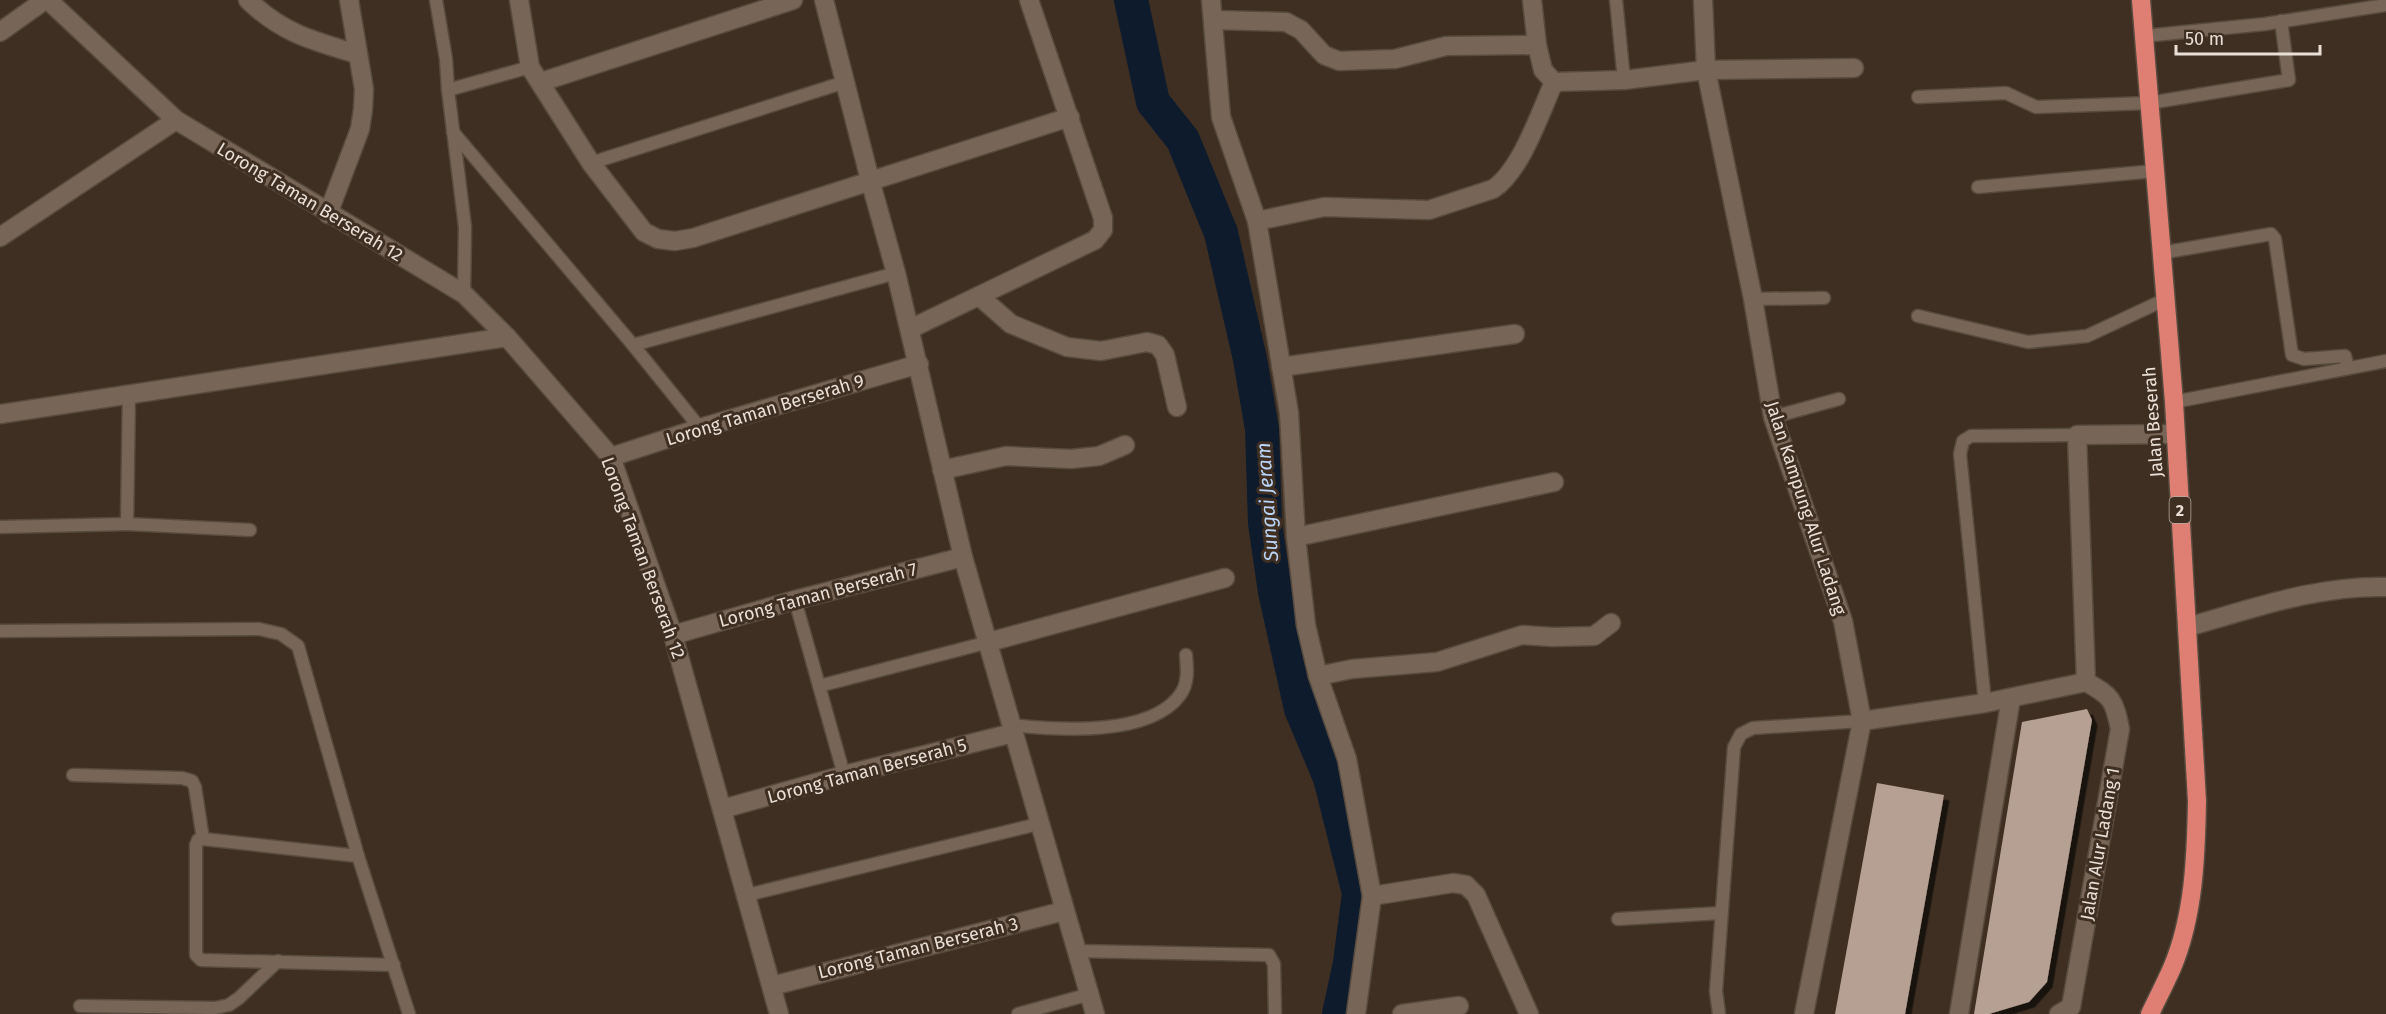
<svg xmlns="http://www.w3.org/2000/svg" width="2386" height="1014" font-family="'Fira Sans',sans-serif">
  <defs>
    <filter id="shadow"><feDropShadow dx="5.5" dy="5.5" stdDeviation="0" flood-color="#0009"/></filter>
  </defs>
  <rect width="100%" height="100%" fill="#3e2f22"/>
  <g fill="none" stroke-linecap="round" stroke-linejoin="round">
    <polyline stroke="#0d1b2d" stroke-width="34" points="1131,0 1153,102 1183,140 1221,233 1250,359 1262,429 1265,523 1275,592 1301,709 1330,778 1359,893 1350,963 1339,1014"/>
  </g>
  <g fill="#b6a094" filter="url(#shadow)">
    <polygon points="2087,709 2092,720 2047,982 2029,1002 1989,1014 1974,1014 2022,722"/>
    <polygon points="1877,783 1944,795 1905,1014 1835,1014"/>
  </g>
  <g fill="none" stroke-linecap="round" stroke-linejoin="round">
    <defs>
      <g id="lane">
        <polyline points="436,0 446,59 448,90 465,227 464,294"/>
        <polyline points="1616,0 1624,80"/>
        <polyline points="2144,36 2265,24 2386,5"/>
        <polyline points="448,90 530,67"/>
        <polyline points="1918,97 2006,93 2036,107 2149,103 2289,80 2281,21"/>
        <polyline points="453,132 633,345 700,428"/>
        <polyline points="591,163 845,82"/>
        <polyline points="1978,187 2155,171"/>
        <polyline points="2161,253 2271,234 2275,239 2292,355 2304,359 2345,356 2348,368"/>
        <polyline points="1753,299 1824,298"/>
        <polyline points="1918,316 2028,342 2087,336 2164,300"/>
        <polyline points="633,345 896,273"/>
        <polyline points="2174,402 2386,361"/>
        <polyline points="1773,417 1839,399"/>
        <polyline points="127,524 250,530"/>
        <polyline points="0,527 127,524 129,394"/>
        <polyline points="795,600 844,775"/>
        <polyline points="0,631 259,629 281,634 298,646 358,856 409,1014"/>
        <polyline points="819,686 989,642"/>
        <polyline points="1985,703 1960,454 1963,441 1971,436 2077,435"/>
        <path d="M1011,725C1057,730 1149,737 1180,695C1189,683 1187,668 1186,655"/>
        <polyline points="73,775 182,778 192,781 195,787 203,839"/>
        <polyline points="358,856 203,839 198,840 196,845 196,955 201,960 394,965"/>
        <polyline points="747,895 1038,824"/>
        <polyline points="1618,919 1721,913"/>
        <polyline points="1077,951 1269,955 1274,964 1275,1014"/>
        <polyline points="80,1006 215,1008 229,1005 239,998 278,961"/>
        <polyline points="1018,1014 1090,994"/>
        <polyline points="1719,1014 1716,991 1734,747 1741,734 1753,728 1862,721"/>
      </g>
      <g id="street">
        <polyline points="48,0 176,120 464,294 507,337 611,457 673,635 779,1014"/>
        <path d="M248,0C282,33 313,41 357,54"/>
        <polyline points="519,0 530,67 591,163 644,232 658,239 675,241 693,238 1070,117"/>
        <polyline points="824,0 870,180 896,273 963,557 1095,1014"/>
        <polyline points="1211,0 1221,117 1257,221 1289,413 1296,537 1306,625 1318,676 1347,759 1372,896 1356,1014"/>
        <polyline points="1532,0 1537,45 1543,70 1554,82 1624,80 1706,70 1854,68"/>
        <polyline points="1703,0 1706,70 1753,299 1773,417 1843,621 1862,721 1804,1014"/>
        <polyline points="1214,20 1286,22 1301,30 1324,55 1339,61 1395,59 1446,46 1537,45"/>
        <polyline points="0,32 45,0"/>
        <polyline points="541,82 793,0"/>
        <polyline points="328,214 360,129 363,109 364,89 349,0"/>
        <path d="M1257,221L1324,207L1429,210L1493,189C1521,171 1540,113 1554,82"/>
        <polyline points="0,237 176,120"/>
        <polyline points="979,296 1011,324 1067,347 1101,351 1147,342 1158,345 1165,355 1177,407"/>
        <polyline points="910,329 1095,240 1103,230 1103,218 1029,0"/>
        <polyline points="1281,367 1515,334"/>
        <polyline points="0,414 507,337"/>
        <polyline points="611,457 700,428 919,364"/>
        <polyline points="942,470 1006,456 1071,459 1099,456 1125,445"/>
        <polyline points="1296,537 1554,482"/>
        <path d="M2187,627C2252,609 2317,585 2386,587"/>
        <polyline points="673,635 795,600 963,557"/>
        <polyline points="989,642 1225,578"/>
        <polyline points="1318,676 1352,669 1437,662 1522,635 1553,637 1594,636 1611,623"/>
        <polyline points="2086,682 2077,435 2176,434"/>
        <polyline points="1862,721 1985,703 2086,682"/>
        <polyline points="722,809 844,775 1013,733"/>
        <polyline points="1372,896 1453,883 1466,885 1476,895 1529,1014"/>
        <polyline points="772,986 1064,911"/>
        <polyline points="1402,1014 1459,1006"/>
        <polyline points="1959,1014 2011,698"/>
        <path d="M2059,1014L2071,1007L2120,729C2114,700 2112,696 2086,682"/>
      </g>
      <path id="highway" d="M2141,0L2174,402L2197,801C2196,857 2194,916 2172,968C2165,984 2157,999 2150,1014"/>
    </defs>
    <use href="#lane" stroke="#574b3f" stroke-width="15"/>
    <use href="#street" stroke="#574b3f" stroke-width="21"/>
    <use href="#highway" stroke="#574b3f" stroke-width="21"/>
    <use href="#lane" stroke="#776658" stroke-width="12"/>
    <use href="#street" stroke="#776658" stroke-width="18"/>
    <use href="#highway" stroke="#df7e72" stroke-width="18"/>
  </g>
  <g text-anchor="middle" stroke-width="6" stroke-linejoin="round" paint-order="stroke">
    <rect fill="#3e2f22" stroke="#b6aaa1" stroke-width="1.5" x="2169.5" y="497" width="21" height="26" rx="4.5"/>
    <g font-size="16" font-weight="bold" fill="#e9dfd7">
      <text x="2180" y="516">2</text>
    </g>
    <g font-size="18" fill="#e9dfd7" stroke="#3e2f22">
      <text transform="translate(310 202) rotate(31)" y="6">Lorong Taman Berserah 12</text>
      <text transform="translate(765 410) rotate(-17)" y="6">Lorong Taman Berserah 9</text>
      <text transform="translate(2153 422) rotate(-94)" y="6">Jalan Beserah</text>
      <text transform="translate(1806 508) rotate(72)" y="6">Jalan Kampung Alur Ladang</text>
      <text transform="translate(643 558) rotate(70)" y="6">Lorong Taman Berserah 12</text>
      <text transform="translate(818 595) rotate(-15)" y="6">Lorong Taman Berserah 7</text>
      <text transform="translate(867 771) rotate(-15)" y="6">Lorong Taman Berserah 5</text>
      <text transform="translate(2100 844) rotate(-80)" y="6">Jalan Alur Ladang 1</text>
      <text transform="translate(918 948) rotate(-14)" y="6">Lorong Taman Berserah 3</text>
    </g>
    <g font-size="20" font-style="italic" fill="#bad5f8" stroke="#3e2f22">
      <text transform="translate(1267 502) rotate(-94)" y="7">Sungai Jeram</text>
    </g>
  </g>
  <path d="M2176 45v9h144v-9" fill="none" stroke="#e9dfd7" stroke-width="3"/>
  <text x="2185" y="45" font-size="18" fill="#e9dfd7" stroke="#3e2f22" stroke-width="4.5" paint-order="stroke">50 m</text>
</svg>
